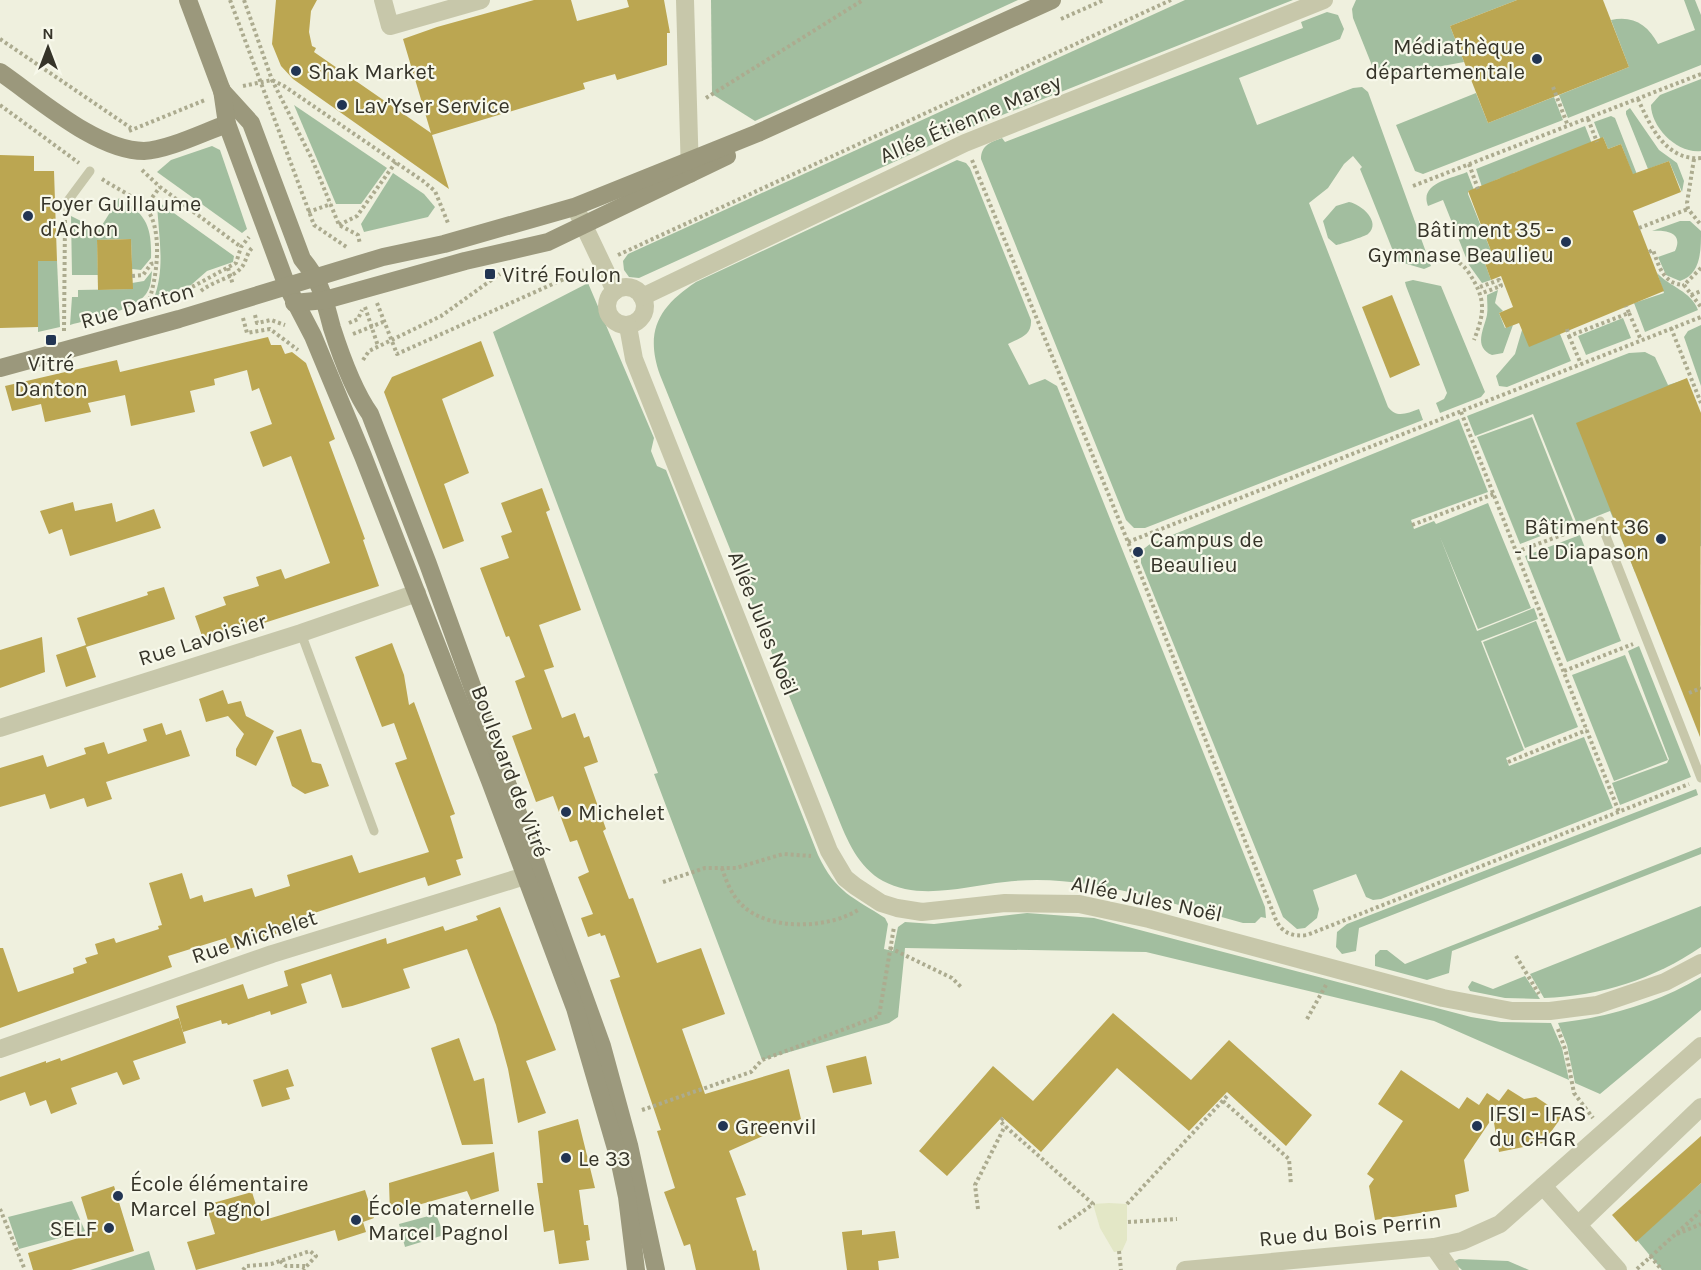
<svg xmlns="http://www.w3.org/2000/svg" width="1701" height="1270" font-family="Karla,sans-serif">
  <rect width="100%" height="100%" fill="#eff0de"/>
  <g fill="#a2be9f">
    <polygon points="711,0 1018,0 755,121 712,94"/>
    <polygon points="1185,0 1293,0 962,131 639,278 629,277 624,270 623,261 628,254"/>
    <polygon points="1356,0 1517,0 1450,26 1464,62 1377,78 1353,18 1352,9"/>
    <path d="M1684,0H1695L1701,15V65L1568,118L1559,95L1629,67L1611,20C1633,15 1648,25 1658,44L1695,30Z"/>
    <path d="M1327,12L1338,15L1344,29L1340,39L1239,78L1257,125L1353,88L1362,87L1368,92L1431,266L1424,269L1397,261C1384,229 1373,200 1360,169L1362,167L1353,156L1344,164L1328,188L1309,203L1388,407C1397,419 1407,413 1419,409L1423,420L1145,528H1134L1126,520L981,159C981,145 991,142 1002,138L1005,142L1303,28L1301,22Z"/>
    <path d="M1701,79V151C1677,154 1651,127 1651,105L1660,95Z"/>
    <polygon points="1476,93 1488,123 1554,97 1563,120 1423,174 1415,171 1396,125"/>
    <polygon points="294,105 387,168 361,204 336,204"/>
    <polygon points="1630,108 1659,150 1677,163 1684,181 1682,192 1669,161 1648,169 1626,114 1626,111"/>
    <polygon points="1611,116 1615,118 1638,177 1634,178 1621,144 1608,149 1603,137 1601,140 1594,122"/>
    <polygon points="1585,126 1592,144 1513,173 1513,175 1498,179 1482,187 1476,169"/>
    <polygon points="212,146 220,150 247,229 242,233 157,172 171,160"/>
    <path d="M957,160L966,163L970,168L1031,320C1032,336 1019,338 1008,344L1029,385L1045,379L1057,386L1265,907L1266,918L1261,917L1255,923H1243C1167,903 1084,872 1005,882C966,886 920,901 883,881C858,867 847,840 837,815L660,375C644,330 660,306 696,282Z"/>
    <path d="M1467,172L1474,190L1468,191V194L1491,251L1482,255L1491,280L1482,283L1469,265L1443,200L1428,206C1419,183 1451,179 1467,172Z"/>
    <polygon points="393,173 424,194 435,207 428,217 364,232 361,224"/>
    <path d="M119,198C146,214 152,226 151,258L141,270L132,269L131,239L97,240L98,275H72L71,216L99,230Z"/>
    <path d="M157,201L234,256L233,262L207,271L191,285L154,298C166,266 158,235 157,201Z"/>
    <path d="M1349,202C1361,204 1382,222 1368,234C1366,236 1339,245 1336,245L1328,238L1323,221L1336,206Z"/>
    <path d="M1680,221H1690L1701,231C1701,251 1701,274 1680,281L1666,275L1658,257L1675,251C1684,232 1665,230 1652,231Z"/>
    <polygon points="38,261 57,261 60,327 38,332"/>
    <path d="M152,271C151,280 151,287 146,294C134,311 90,319 70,325L72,297H78V290L132,289V283L144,281Z"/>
    <path d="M1657,273C1670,287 1691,291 1698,310L1645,332L1634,303L1664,293Z"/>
    <polygon points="1413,280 1441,286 1485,392 1481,397 1440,413 1436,403 1444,399 1447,393 1406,286 1405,282"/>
    <path d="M588,283L654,438L651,451L657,466L666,470L818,855C836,893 853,897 885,918L888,924L884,949L893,951L898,927L905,922L934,924L1027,913L1094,918L1471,1017L1501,1022L1551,1023L1562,1048L1569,1080L1434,1021L1146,952L905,948L898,1017L889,1023L762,1060L654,774L658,773L493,332Z"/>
    <path d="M1498,290L1495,303L1503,311L1499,313L1505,328L1513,325L1503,353L1492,355C1473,347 1484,329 1487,315C1488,309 1487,301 1487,295Z"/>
    <polygon points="1623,318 1631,338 1586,355 1578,336"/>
    <polygon points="1701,325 1701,386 1684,337 1688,331"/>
    <polygon points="1522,330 1560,334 1571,361 1507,387 1499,386 1496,376 1515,354"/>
    <polygon points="1645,352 1655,357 1668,385 1684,380 1701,424 1701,546 1635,572 1610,511 1577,524 1533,414 1475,436 1467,416 1629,353"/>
    <polygon points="1532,417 1574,523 1520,544 1477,437"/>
    <polygon points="1459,419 1488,492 1411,520 1414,529 1434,521 1436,524 1488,503 1531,608 1478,629 1440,537 1477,631 1534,608 1538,619 1481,641 1524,750 1506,758 1509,766 1584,737 1613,808 1381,899 1373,900 1366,897 1356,874 1313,890 1319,909 1317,918 1305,928 1297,929 1283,917 1141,563 1141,551 1150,544"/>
    <polygon points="1580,535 1621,641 1567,662 1525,556"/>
    <polygon points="1536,621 1578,727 1525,748 1483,642"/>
    <polygon points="1639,646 1691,777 1620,805 1612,783 1667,763 1669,759 1628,651"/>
    <polygon points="1625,655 1668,760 1614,781 1572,675"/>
    <polygon points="1696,789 1698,795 1359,928 1356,951 1342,954 1336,947 1337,932 1347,924"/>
    <polygon points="1701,847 1701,854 1452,951 1449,973 1427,980 1375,966 1375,955 1380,950 1387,950 1405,964"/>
    <path d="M1701,906V947C1654,979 1601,996 1544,998L1530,974Z"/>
    <polygon points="1525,976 1540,999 1505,998 1470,991 1468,987 1472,981 1493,989"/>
    <path d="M1701,977V1010L1600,1094L1575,1083L1567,1045L1558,1023C1608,1017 1658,1003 1701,977Z"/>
    <polygon points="1701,1183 1701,1270 1662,1270 1637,1240"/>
    <polygon points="72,1201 85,1231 19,1249 8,1217"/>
    <polygon points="436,1214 444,1235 405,1247 399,1224"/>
    <polygon points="149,1251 155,1270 90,1270"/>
    <polygon points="1459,1259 1508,1261 1529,1270 1462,1270 1453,1262"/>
  </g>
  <polygon fill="#e3e7c6" points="1109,1203 1127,1204 1127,1240 1122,1251 1114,1252 1100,1228 1093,1204"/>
  <g fill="#bba651">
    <polygon points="276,0 317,0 311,11 309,32 312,46 316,48 314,52 431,133 403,39 437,27 534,0 571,0 577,21 629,7 627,0 664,0 670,33 667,33 667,65 617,80 615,74 583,83 585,89 432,135 449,189 293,79 281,66 272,44"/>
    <polygon points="1517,0 1603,0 1629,67 1488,123 1450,26"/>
    <polygon points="1603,137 1608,149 1621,144 1633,174 1669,161 1681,192 1633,211 1664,291 1529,347 1519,323 1506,328 1499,313 1513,307 1501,276 1491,280 1482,255 1491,251 1468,191"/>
    <polygon points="0,155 34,156 34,171 54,171 57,261 38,261 38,327 0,328"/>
    <polygon points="131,239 133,289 98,290 97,240"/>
    <polygon points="1392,295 1420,365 1390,378 1362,307"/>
    <polygon points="268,337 271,345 281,345 285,354 292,352 306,363 335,439 329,442 365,539 363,540 379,586 221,637 219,634 203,639 195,616 226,605 223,597 259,586 256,577 281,569 285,579 330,563 291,456 263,467 250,432 272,424 259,388 252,391 247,370 214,379 215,385 190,391 195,412 131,426 125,395 88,403 91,412 45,422 41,404 12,411 5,386 117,360 120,372"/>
    <polygon points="481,341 494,376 442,399 469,473 444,484 464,541 443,549 384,392 392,377"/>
    <polygon points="1687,378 1701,413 1700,737 1576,423"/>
    <polygon points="542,488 550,510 546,512 581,610 539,625 554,667 544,670 562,718 575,713 584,738 589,736 598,762 584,767 606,829 603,831 629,899 633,898 657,963 701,948 725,1014 682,1029 705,1094 789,1069 801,1119 729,1151 746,1195 736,1198 753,1251 756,1250 760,1270 696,1270 690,1244 684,1246 664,1192 675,1188 657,1131 661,1130 610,980 620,977 605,935 601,936 600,933 588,937 581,918 593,914 578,877 589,872 577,840 570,842 553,796 536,802 512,736 532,729 515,681 525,677 509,636 506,637 480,568 509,558 501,536 512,532 501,503"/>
    <polygon points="73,502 75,511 112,503 116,522 154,509 161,528 70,556 62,529 49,534 40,511"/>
    <polygon points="164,587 175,619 86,647 96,677 66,687 56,655 86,645 77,618 148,595 147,592"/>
    <polygon points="42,637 45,672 0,688 0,650"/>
    <polygon points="392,643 404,675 409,705 414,702 455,814 450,816 463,858 456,860 461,875 428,886 425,877 412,881 296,919 298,927 229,949 226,938 168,956 172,967 0,1028 0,948 3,948 18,992 74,973 73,968 87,963 85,958 98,954 95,944 114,938 116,943 159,929 158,926 162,925 149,883 182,873 190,899 202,895 204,902 252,888 255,897 290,886 287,875 352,855 359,873 429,852 395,763 407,759 394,723 382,727 355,657"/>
    <polygon points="223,690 228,704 241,701 246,716 274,731 256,766 236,756 236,749 244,734 228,716 206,722 199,699"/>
    <polygon points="162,723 166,735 181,730 190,756 106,782 112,799 87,807 84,798 50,809 45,794 0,807 0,768 43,755 47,767 86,754 84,748 104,742 108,754 147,741 143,729"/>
    <polygon points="301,729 312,762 321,764 329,786 305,794 292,786 276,737"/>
    <polygon points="500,907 556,1050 526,1061 546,1113 518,1123 508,1069 496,1025 467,949 403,969 410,988 352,1006 342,1008 331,974 301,984 307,1003 271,1015 270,1011 228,1025 227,1023 222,1024 221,1020 183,1032 176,1006 243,984 248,999 288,986 284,971 386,938 387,944 443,926 445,931 478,920 476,916"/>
    <polygon points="1113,1013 1191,1080 1229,1040 1312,1115 1286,1146 1227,1092 1189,1131 1117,1068 1041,1152 1002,1117 947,1176 919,1151 993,1066 1033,1101"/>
    <polygon points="179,1018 186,1043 133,1061 140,1079 123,1085 117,1072 71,1088 77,1104 51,1114 46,1100 30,1106 25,1092 0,1101 0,1077 46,1061 46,1063 60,1058 61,1061"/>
    <polygon points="459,1038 474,1081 484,1078 493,1144 462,1145 431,1048"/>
    <polygon points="866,1056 872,1084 833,1093 826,1066"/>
    <polygon points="288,1069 294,1086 286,1088 290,1099 262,1107 253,1080"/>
    <polygon points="1401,1070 1459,1109 1467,1097 1479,1105 1487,1093 1499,1101 1508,1089 1524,1099 1536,1097 1563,1115 1543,1143 1499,1152 1493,1117 1464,1160 1469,1191 1455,1195 1457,1207 1375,1220 1369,1186 1374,1179 1367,1174 1403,1121 1378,1104"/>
    <polygon points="578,1119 595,1188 579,1190 584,1225 588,1225 590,1240 586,1241 589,1260 559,1264 554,1230 544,1232 537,1183 543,1183 538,1131"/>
    <polygon points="1701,1136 1701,1183 1636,1242 1612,1215"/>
    <polygon points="494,1152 499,1191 471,1200 467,1191 390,1213 389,1183"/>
    <polygon points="114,1186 134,1251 71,1270 33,1270 28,1253 92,1234 81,1197"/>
    <polygon points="365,1190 374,1218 363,1222 366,1232 338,1241 335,1230 196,1270 187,1242 215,1234 206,1205 252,1192 261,1221"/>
    <polygon points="862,1230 862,1235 895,1231 899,1258 878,1261 879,1270 847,1270 842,1232"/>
  </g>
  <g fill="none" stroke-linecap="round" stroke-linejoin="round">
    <g stroke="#acab8f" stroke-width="4" stroke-dasharray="3 3" stroke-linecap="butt">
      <polyline points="230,0 314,225 348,248"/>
      <polyline points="244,0 272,80 312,159 339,225 358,235 360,244"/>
      <polyline points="1061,19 1104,0"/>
      <polyline points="0,39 131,128"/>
      <polyline points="243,86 272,80 284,86 423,181 435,191 448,223"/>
      <polyline points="1553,87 1568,126"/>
      <polyline points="706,98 863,0"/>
      <path d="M1638,99C1650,126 1666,161 1701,158"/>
      <polyline points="0,105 79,163"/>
      <polyline points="1588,119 1597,142"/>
      <polyline points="129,131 205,100"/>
      <polyline points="1694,159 1687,203 1688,209 1701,225"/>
      <path d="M972,160L1128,542L1276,920C1282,933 1293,937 1307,935L1689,784"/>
      <polyline points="1469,164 1478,189"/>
      <polyline points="142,170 160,187 241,247"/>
      <path d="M102,179C115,188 134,196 145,207C164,227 157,280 148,303L194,286L236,263L241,247L249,237"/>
      <polyline points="1413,186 1701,74"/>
      <polyline points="145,207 160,187"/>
      <polyline points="308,212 331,204"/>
      <polyline points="339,225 357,216 396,162"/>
      <polyline points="1639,228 1688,209"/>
      <path d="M1649,252L1653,250C1659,266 1663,284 1684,285"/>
      <polyline points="618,255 1171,0"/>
      <path d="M1442,259C1455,258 1462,263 1469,273C1486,299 1485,312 1474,340"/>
      <polyline points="228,268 233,285"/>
      <polyline points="1701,268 1684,285 1701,307"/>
      <polyline points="132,276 143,275 151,264 156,263"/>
      <polyline points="1480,287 1499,280 1501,286 1482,293"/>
      <path d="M201,291C213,281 232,278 240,269C246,264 246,254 252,248"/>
      <polyline points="1691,295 1701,291"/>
      <polyline points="377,303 397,354 584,270"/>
      <polyline points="365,307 378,346"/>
      <polyline points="1629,313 1641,340"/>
      <polyline points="255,315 257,323 271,320 285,325"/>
      <polyline points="243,318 247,333 270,329 298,350"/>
      <polyline points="349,323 358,319 362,310"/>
      <polyline points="1671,328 1701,403"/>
      <polyline points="1567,329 1569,336 1629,313 1626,306"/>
      <polyline points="64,331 65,219"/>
      <polyline points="353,334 383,322"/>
      <polyline points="1569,336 1581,364"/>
      <polyline points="363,360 369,351 441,316 500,274"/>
      <polyline points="1461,412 1619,812"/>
      <polyline points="1412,525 1494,494"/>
      <polyline points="1128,542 1701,317"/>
      <polyline points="1516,552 1589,525"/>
      <polyline points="1564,671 1633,644"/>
      <polyline points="1689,693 1701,688"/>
      <polyline points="1508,762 1587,730"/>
      <path d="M722,868C726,881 732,896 742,905C768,931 828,929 858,910"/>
      <polyline points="663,882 705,868 736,868 783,854 811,856"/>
      <polyline points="890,948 952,978 961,987"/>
      <polyline points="1516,956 1539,994"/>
      <polyline points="1307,1019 1326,985"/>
      <polyline points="1558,1029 1566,1052 1574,1093 1593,1118"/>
      <polyline points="1223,1101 1289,1159 1291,1185"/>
      <polyline points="642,1110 751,1072 762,1060 879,1016 894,927"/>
      <polyline points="1003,1118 1000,1121 1005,1126 1093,1204 1058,1229"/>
      <polyline points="1127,1204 1229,1094"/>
      <polyline points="0,1209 25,1270"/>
      <polyline points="978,1209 975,1185 1005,1126"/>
      <polyline points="1128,1222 1177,1219"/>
      <polyline points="1677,1234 1701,1224"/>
      <polyline points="1119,1251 1121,1270"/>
      <polyline points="1650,1256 1662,1270"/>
      <polyline points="280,1261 286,1266 305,1266"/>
      <polyline points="1637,1269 1701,1211"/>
      <polyline points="243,1270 246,1266 271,1264 310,1251 316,1256 303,1270"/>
    </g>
    <g stroke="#c7c7aa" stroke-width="9">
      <polyline points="64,206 90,171"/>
      <polyline points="1600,521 1701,778"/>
      <polyline points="301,633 374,831"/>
    </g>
    <g stroke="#c7c7aa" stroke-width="18">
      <polyline points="383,0 390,26 481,0"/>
      <polyline points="685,0 690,174"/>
      <polyline points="577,211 615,291"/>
      <circle cx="626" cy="306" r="19"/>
      <polyline points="642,297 965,143 1324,0"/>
      <polyline points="628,326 634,359 829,851 845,878 855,886 881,903 897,908 922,912 1005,903 1079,904 1149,919 1443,998 1512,1011 1550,1011 1597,1005 1665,982 1701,963"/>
      <polyline points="0,728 301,633 417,593"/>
      <polyline points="0,1049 272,954 525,876"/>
      <polyline points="1543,1186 1618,1270"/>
      <polyline points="1578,1225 1701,1107"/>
      <polyline points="1434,1247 1450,1270"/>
      <polyline points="1185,1270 1434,1247 1462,1241 1500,1224 1701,1046"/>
    </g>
    <g stroke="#9b987c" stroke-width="18">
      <path d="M188,0L222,91L251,123L302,259C322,283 324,299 332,328C341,356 353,390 370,414L428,564L602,1046L629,1145L656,1270"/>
      <path d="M0,72C38,98 97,151 144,151C168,150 204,132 227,124"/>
      <polyline points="222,90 227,124 287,286 313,336 363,456 490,781 575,1008 619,1159 627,1197 636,1270"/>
      <polyline points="294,303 325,300 465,261 548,242 727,156"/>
      <polyline points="0,368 179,319 383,257 444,244 574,207 758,133 1052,0"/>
    </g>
  </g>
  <g fill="#223553" stroke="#f7f8ea" stroke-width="2">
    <circle cx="1537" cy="59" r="6"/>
    <circle cx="296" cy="71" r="6"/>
    <circle cx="342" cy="105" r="6"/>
    <circle cx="28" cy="216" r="6"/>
    <circle cx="1566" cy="242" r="6"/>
    <rect x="484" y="268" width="12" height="12" rx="3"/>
    <rect x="45" y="334" width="12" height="12" rx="3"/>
    <circle cx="1661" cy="539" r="6"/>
    <circle cx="1138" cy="552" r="6"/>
    <circle cx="566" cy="812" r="6"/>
    <circle cx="723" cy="1126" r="6"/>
    <circle cx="1477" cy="1126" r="6"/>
    <circle cx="566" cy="1158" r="6"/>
    <circle cx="118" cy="1196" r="6"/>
    <circle cx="356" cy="1220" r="6"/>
    <circle cx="109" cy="1228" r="6"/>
  </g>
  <g text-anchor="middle" stroke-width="4.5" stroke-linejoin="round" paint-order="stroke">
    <g font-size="22" fill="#363429" stroke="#f7f8ea" text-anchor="start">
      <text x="1525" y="54" text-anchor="end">Médiathèque<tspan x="1525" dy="25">départementale</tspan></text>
      <text x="308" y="79">Shak Market</text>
      <text x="354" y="113">Lav'Yser Service</text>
      <text x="40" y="211">Foyer Guillaume<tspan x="40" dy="25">d'Achon</tspan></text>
      <text x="1554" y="237" text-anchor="end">Bâtiment 35 -<tspan x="1554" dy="25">Gymnase Beaulieu</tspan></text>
      <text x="502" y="282">Vitré Foulon</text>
      <text x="51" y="371" text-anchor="middle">Vitré<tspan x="51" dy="25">Danton</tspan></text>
      <text x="1649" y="534" text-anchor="end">Bâtiment 36<tspan x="1649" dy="25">- Le Diapason</tspan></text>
      <text x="1150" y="547">Campus de<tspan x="1150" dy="25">Beaulieu</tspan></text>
      <text x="578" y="820">Michelet</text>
      <text x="1489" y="1121">IFSI - IFAS<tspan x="1489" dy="25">du CHGR</tspan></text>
      <text x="735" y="1134">Greenvil</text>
      <text x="578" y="1166">Le 33</text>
      <text x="130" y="1191">École élémentaire<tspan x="130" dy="25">Marcel Pagnol</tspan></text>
      <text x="368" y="1215">École maternelle<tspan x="368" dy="25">Marcel Pagnol</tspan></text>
      <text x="97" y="1236" text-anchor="end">SELF</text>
    </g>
    <g font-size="22" fill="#363429" stroke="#f7f8ea">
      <text transform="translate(970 118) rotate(-23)" y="8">Allée Étienne Marey</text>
      <text transform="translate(137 305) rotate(-16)" y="8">Rue Danton</text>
      <text transform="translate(764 623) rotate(68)" y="8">Allée Jules Noël</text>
      <text transform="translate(202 639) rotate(-17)" y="8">Rue Lavoisier</text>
      <text transform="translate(511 771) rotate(69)" y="8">Boulevard de Vitré</text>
      <text transform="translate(1147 898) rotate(12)" y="8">Allée Jules Noël</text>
      <text transform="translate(254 936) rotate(-18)" y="8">Rue Michelet</text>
      <text transform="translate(1350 1229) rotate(-6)" y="8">Rue du Bois Perrin</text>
    </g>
  </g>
  <g transform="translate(48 48)" stroke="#f7f8ea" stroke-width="4.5" paint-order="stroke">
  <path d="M0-4.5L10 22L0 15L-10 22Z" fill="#363429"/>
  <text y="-9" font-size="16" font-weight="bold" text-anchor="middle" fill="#363429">N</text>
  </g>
</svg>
